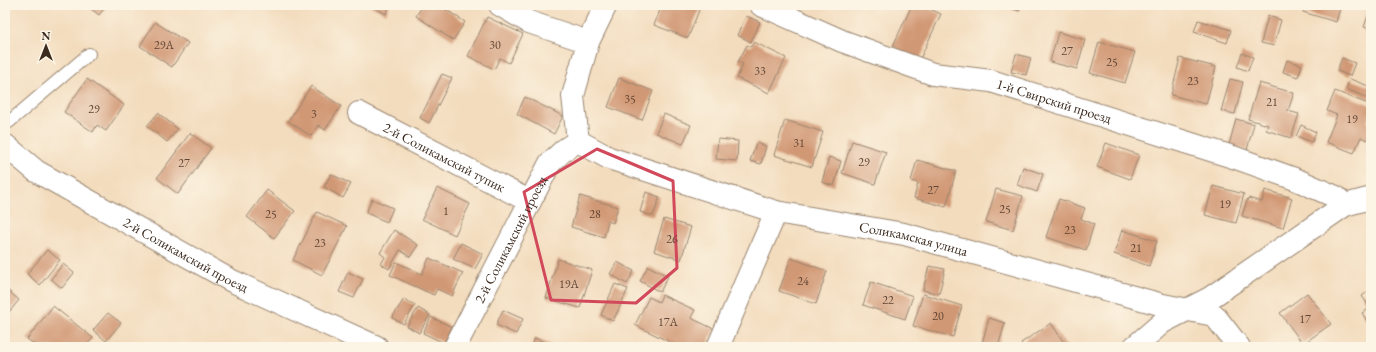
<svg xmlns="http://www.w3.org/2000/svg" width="1376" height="352" font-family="'EB Garamond',serif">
  <rect width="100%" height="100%" fill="#fcf5e5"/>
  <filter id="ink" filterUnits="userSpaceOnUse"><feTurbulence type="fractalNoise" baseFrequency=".025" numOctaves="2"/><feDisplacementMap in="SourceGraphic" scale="8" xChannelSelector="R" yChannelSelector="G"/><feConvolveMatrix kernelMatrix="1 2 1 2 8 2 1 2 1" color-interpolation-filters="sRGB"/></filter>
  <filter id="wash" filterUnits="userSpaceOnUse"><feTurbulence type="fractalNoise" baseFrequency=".012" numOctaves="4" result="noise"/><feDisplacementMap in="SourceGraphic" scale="16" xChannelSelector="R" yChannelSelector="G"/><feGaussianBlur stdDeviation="0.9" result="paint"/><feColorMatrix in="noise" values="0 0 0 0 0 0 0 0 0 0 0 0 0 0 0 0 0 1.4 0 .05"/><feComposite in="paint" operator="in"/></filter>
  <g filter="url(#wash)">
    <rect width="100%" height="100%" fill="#f3dcbd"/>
    <g id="blocks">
      <g fill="#d19875">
        <polygon points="86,5 107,5 99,15"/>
        <polygon points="369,5 390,5 386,14"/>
        <polygon points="423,5 439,5 465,22 453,40 416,16"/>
        <polygon points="662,5 701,5 688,38 654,25"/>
        <polygon points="912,5 921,5 941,14 919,61 892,48"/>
        <polygon points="1001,5 1021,5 1019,11"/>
        <polygon points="1305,5 1341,5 1336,22 1303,12"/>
        <polygon points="1371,7 1371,29 1364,27"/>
        <polygon points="746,16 760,22 751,42 737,35"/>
        <polygon points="1268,16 1281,20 1274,46 1261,43"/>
        <polygon points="487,17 523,34 509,63 500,58 494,69 468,56"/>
        <polygon points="1198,20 1231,30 1227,43 1194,32"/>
        <polygon points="155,22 188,43 172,67 140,46"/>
        <polygon points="1058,32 1085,40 1077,69 1050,62"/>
        <polygon points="754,42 786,58 769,93 737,78 743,64 738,62 747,45 751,47"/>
        <polygon points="1099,42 1135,52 1125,83 1090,73"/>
        <polygon points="1242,53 1253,57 1248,71 1237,67"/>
        <polygon points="1016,54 1031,58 1026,75 1011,72"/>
        <polygon points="1180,58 1216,67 1206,104 1171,95"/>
        <polygon points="1342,58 1355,63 1350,76 1337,71"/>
        <polygon points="1287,60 1302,65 1298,77 1283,72"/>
        <polygon points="442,74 452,78 429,123 420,118"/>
        <polygon points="619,78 653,91 642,120 608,107"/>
        <polygon points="87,79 124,105 106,131 97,125 93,132 64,112"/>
        <polygon points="1230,79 1243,82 1235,114 1221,111"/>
        <polygon points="1350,79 1371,87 1371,99 1346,89"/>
        <polygon points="1259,83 1294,93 1288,111 1299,114 1291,138 1266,130 1268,125 1248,119"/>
        <polygon points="311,86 341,106 325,130 318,125 311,136 288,121"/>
        <polygon points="1335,91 1371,105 1371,112 1367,122 1371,124 1371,131 1367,140 1361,137 1354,153 1326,142 1337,115 1327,111"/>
        <polygon points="525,97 563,116 554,134 517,114"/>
        <polygon points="158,113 178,129 167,142 147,126"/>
        <polygon points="664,114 691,125 683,144 656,133"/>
        <polygon points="1236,119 1254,124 1247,150 1229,145"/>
        <polygon points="785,120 823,132 812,167 774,155"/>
        <polygon points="1301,125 1316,132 1312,142 1296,136"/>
        <polygon points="190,133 211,148 178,194 157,178"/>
        <polygon points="718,139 738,141 737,161 716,159"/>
        <polygon points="852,141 886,152 875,184 842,173"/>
        <polygon points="756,143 766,146 761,164 750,161"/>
        <polygon points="1106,143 1139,155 1130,179 1097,167"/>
        <polygon points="829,157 841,161 834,186 822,182"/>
        <polygon points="917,160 956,171 946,207 914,198 918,183 911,181"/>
        <polygon points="1023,167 1043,174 1037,192 1017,185"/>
        <polygon points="331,174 351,184 343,198 324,187"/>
        <polygon points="1213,186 1244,194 1236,223 1205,215"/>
        <polygon points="437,188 470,204 455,235 422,219"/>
        <polygon points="996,189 1023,196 1013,230 986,222"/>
        <polygon points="267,190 295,211 274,238 247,217"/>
        <polygon points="1265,190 1292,198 1283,228 1242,216 1248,198 1262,202"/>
        <polygon points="646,192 660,197 653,216 640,212"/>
        <polygon points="580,196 618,207 613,223 608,221 604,237 571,227"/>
        <polygon points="372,199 393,208 387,222 366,213"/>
        <polygon points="1059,199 1085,208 1081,219 1094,224 1086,250 1046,237"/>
        <polygon points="317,212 347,226 322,275 293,260"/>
        <polygon points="664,219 691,227 681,260 654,251"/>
        <polygon points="394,230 418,245 410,257 400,250 389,269 381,264 385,257 380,253"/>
        <polygon points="1122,230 1157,241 1149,266 1114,254"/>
        <polygon points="461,243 483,254 475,269 453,259"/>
        <polygon points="47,250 60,260 40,285 27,274"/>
        <polygon points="429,258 463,273 452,296 437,289 434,295 390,275 396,262 422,274"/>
        <polygon points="791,258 827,271 816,304 779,291"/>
        <polygon points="558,259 592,270 580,308 546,298"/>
        <polygon points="617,262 634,271 627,284 610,274"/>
        <polygon points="63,264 74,273 62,288 51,279"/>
        <polygon points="648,266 668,276 660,292 640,281"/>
        <polygon points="929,266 945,269 939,294 923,290"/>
        <polygon points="348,272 363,279 354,298 339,292"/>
        <polygon points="871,282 913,296 905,319 863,305"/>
        <polygon points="615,284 628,289 613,321 601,315"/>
        <polygon points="5,288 19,300 5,317"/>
        <polygon points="1370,290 1371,318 1367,321 1362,313 1370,308 1362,296"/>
        <polygon points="1307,293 1331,324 1303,344 1280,313"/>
        <polygon points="923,294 962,306 953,337 913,326"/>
        <polygon points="662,295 695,310 691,318 714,329 706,347 680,347 635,325 649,297 659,302"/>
        <polygon points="404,299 415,305 404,324 392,318"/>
        <polygon points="53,306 93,338 85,347 38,347 27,339"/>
        <polygon points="418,308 430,315 419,333 407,326"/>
        <polygon points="503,310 523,319 516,334 496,325"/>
        <polygon points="108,313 121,323 106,341 93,330"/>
        <polygon points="431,317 452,327 444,343 423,333"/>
        <polygon points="989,318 1005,323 998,347 981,347"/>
        <polygon points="1051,323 1067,347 1024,347 1021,343"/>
        <polygon points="535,338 557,347 531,347"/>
      </g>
    </g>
  </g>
  <g filter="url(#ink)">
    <use href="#blocks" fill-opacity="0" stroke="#97836e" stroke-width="1"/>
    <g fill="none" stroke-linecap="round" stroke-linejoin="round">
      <defs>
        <polyline id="service" points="5,122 9,122 89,54"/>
        <g id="minor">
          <polyline points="500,5 529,22 588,42"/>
          <path id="s1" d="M761,5L842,41L933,74L991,81L1236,158L1295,179L1336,197L1345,205"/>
          <path id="s2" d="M359,113L529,201"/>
          <path id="s3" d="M578,141L609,158L776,212L904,234L1163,305L1214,315L1239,347"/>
          <polyline points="578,141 573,96 588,42 606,5"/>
          <path id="s4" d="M5,145L36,171L230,280L377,347"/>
          <path id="s5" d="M455,347L550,163L564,150L578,141"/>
          <polyline points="718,347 776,212"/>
          <polyline points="1134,347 1163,322 1210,298 1345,205 1371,198"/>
        </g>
      </defs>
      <use href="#service" stroke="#97836e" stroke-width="14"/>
      <use href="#minor" stroke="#97836e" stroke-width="24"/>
      <use href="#service" stroke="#fff" stroke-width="12"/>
      <use href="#minor" stroke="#fff" stroke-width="22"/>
    </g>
  </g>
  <path fill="none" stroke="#d1495b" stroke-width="3" stroke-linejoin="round" d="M597,149L673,181L677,268L636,303L551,300L524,192Z"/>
  <g text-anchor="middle" stroke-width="3" stroke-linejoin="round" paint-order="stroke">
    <g font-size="12" fill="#604634">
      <text x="164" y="49">29А</text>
      <text x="495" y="49">30</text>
      <text x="1067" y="55">27</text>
      <text x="1112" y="66">25</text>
      <text x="760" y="75">33</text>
      <text x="1193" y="85">23</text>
      <text x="630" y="103">35</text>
      <text x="1272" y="106">21</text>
      <text x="94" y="113">29</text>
      <text x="314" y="118">3</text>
      <text x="1352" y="123">19</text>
      <text x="799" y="147">31</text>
      <text x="864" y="166">29</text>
      <text x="184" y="167">27</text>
      <text x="933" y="194">27</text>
      <text x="1225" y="208">19</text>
      <text x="1005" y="213">25</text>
      <text x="446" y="215">1</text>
      <text x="271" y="218">25</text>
      <text x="595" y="218">28</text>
      <text x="1070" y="234">23</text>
      <text x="672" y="243">26</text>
      <text x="320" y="247">23</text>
      <text x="1136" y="252">21</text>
      <text x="803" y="285">24</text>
      <text x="569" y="288">19А</text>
      <text x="888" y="304">22</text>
      <text x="938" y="320">20</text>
      <text x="1305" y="323">17</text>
      <text x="668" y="326">17А</text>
    </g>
    <g font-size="14" fill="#3b2a1e" stroke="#fcf5e5">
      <text dy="5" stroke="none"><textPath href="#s1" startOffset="310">1-й Свирский проезд</textPath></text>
      <text dy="5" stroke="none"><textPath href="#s2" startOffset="96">2-й Соликамский тупик</textPath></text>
      <text dy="5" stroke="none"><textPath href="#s5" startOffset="121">2-й Соликамский проезд</textPath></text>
      <text dy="5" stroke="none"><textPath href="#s3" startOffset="351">Соликамская улица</textPath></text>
      <text dy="5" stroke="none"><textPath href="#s4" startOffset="212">2-й Соликамский проезд</textPath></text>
    </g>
  </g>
  <rect width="1376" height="352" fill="none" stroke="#fcf5e5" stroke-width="20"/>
  <g transform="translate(46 46)" stroke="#fcf5e5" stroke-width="3" paint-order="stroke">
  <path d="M0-3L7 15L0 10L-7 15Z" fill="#3b2a1e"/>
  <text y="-6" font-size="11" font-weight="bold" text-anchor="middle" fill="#3b2a1e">N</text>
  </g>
</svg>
